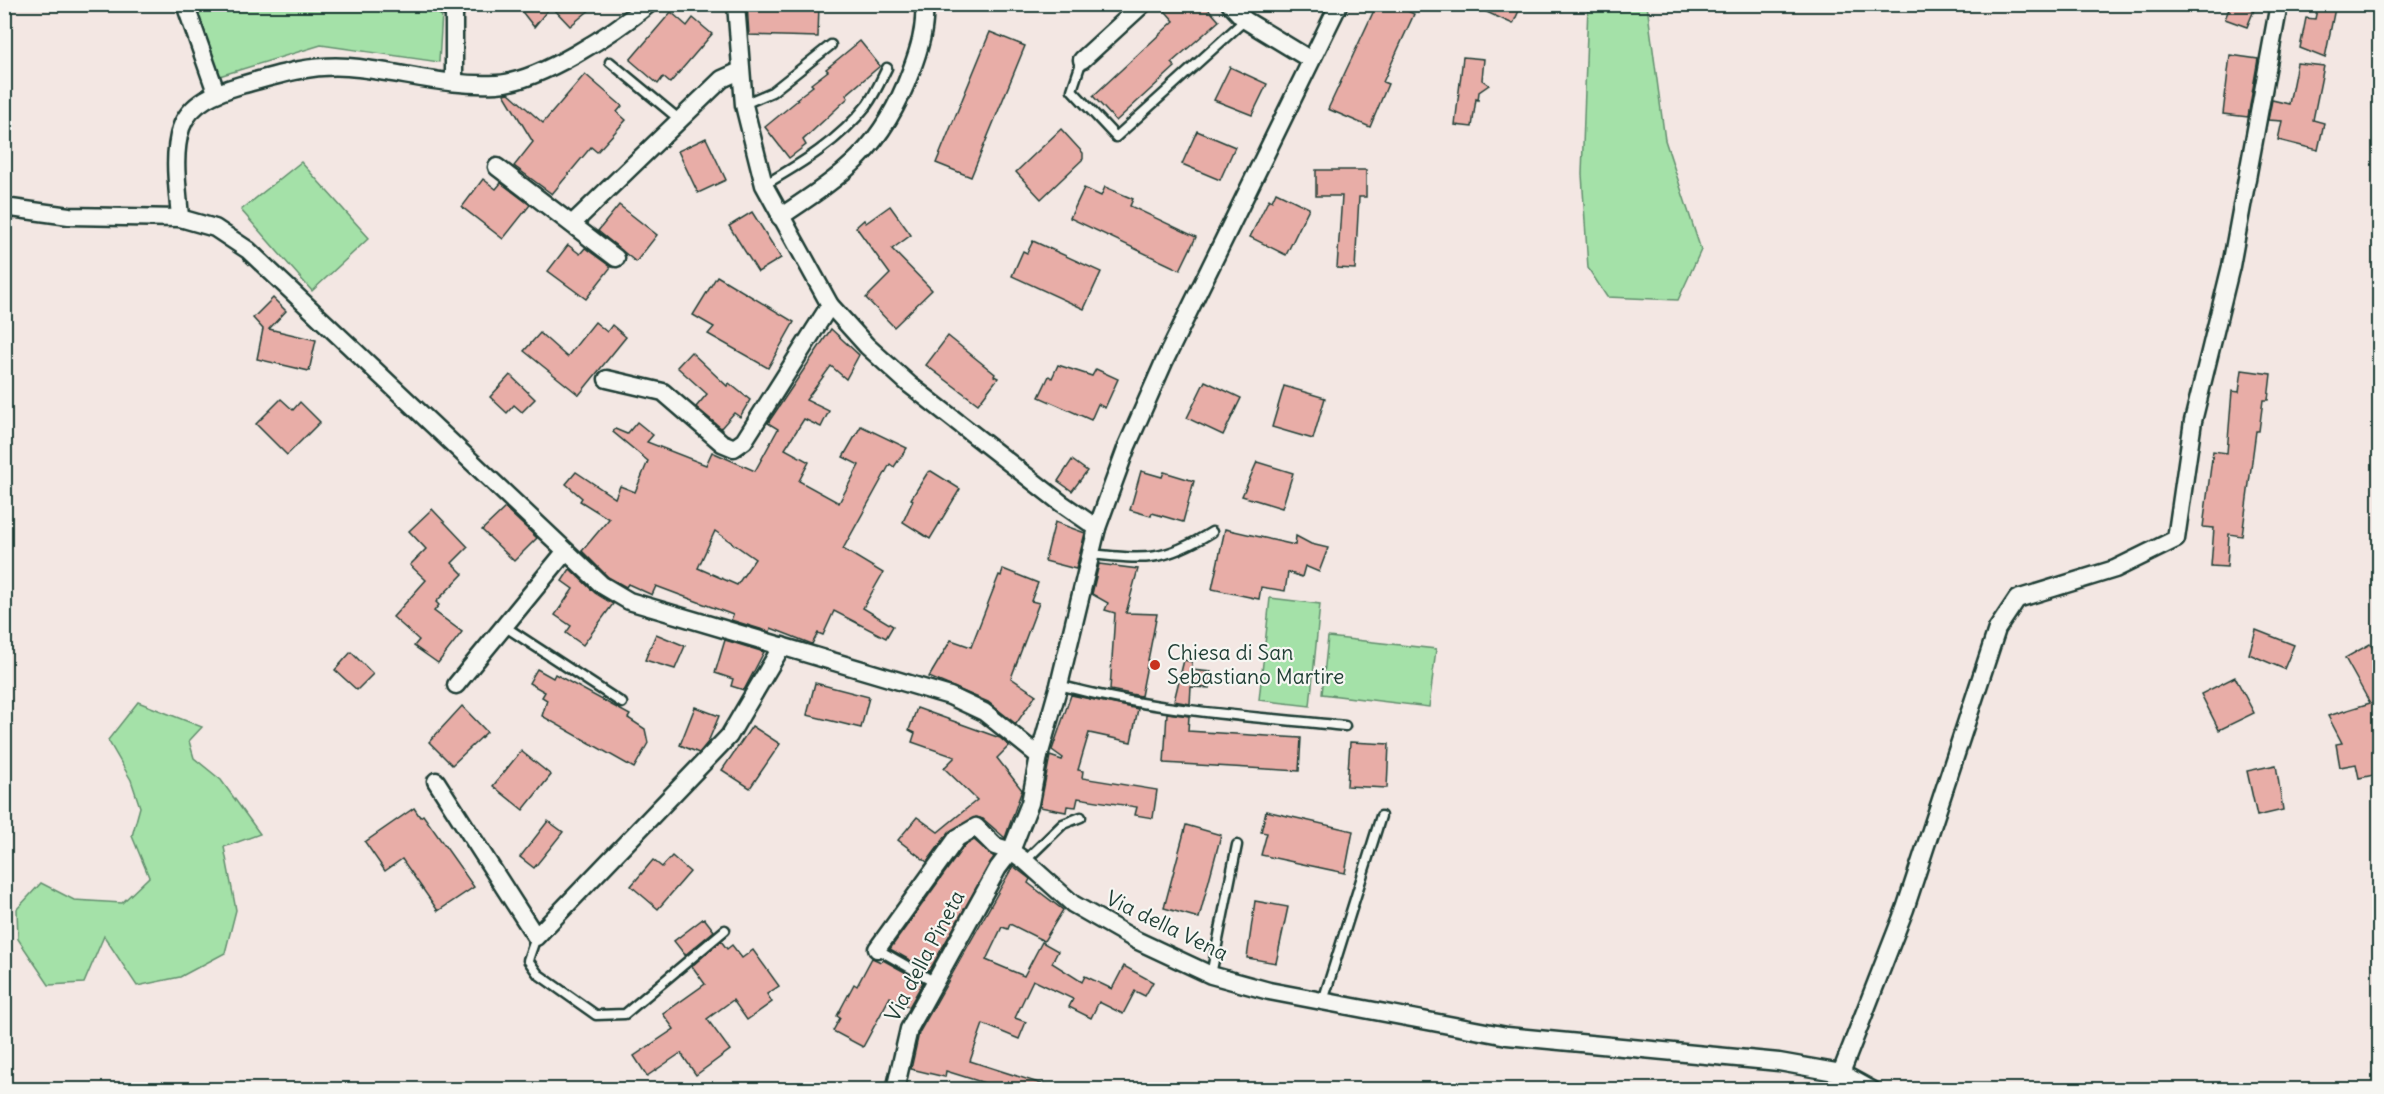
<svg xmlns="http://www.w3.org/2000/svg" width="2384" height="1094" font-family="Delius,sans-serif">
  <rect width="100%" height="100%" fill="#f3e7e3"/>
  <filter id="ink" filterUnits="userSpaceOnUse"><feTurbulence type="fractalNoise" baseFrequency=".0167" numOctaves="2"/><feDisplacementMap in="SourceGraphic" scale="12" xChannelSelector="R" yChannelSelector="G"/><feConvolveMatrix kernelMatrix="1 2 1 2 8 2 1 2 1" color-interpolation-filters="sRGB"/></filter>
  <g filter="url(#ink)">
    <g fill="#a4e1a8" stroke="#628f6e" stroke-width="1.5">
      <polygon points="190,5 414,5 442,13 439,62 321,45 216,77"/>
      <polygon points="1588,5 1647,5 1665,140 1701,250 1678,300 1607,297 1588,268 1582,174"/>
      <polygon points="301,162 369,238 312,291 241,210"/>
      <polygon points="1270,598 1320,604 1310,706 1259,700"/>
      <polygon points="1328,637 1436,649 1429,707 1322,694"/>
      <polygon points="138,702 202,727 189,741 194,758 221,780 260,834 224,847 236,910 225,953 180,977 137,986 104,936 84,983 49,985 18,939 17,909 41,883 74,900 122,903 149,877 132,836 140,807 131,780 108,740"/>
    </g>
    <g fill="#e8ada7" stroke="#1f3d34" stroke-width="1.5" fill-rule="evenodd">
      <polygon points="516,4 597,4 570,26 551,6 534,27"/>
      <polygon points="747,4 819,4 818,37 749,35"/>
      <polygon points="1159,4 1204,4 1219,21 1171,63 1175,67 1116,121 1093,96 1174,21"/>
      <polygon points="1377,4 1393,4 1414,14 1383,82 1388,84 1370,127 1328,109"/>
      <polygon points="1469,4 1522,4 1513,24"/>
      <polygon points="2231,4 2254,10 2247,27 2225,19"/>
      <polygon points="2318,5 2335,8 2325,58 2300,48 2306,18 2315,19"/>
      <polygon points="671,12 687,26 693,18 712,34 670,83 663,77 658,84 630,60"/>
      <polygon points="990,32 1025,46 971,177 936,163"/>
      <polygon points="860,41 880,66 846,95 848,98 803,140 806,145 789,158 765,127 798,100 796,99 813,86 811,84 828,71 826,69"/>
      <polygon points="2230,55 2258,59 2248,117 2223,114"/>
      <polygon points="1463,57 1484,59 1482,80 1489,85 1479,92 1478,100 1476,99 1472,127 1455,125"/>
      <polygon points="2297,63 2324,66 2313,120 2324,123 2318,150 2278,140 2282,121 2268,120 2272,100 2289,104"/>
      <polygon points="1230,67 1267,84 1252,115 1214,100"/>
      <polygon points="585,74 622,106 617,112 626,120 597,152 591,147 552,194 514,166 533,142 504,94 509,93 543,123"/>
      <polygon points="1061,129 1083,153 1083,159 1041,199 1016,172"/>
      <polygon points="1197,131 1235,147 1220,180 1182,164"/>
      <polygon points="706,138 726,180 698,193 678,151"/>
      <polygon points="1316,170 1366,170 1366,197 1359,197 1355,269 1337,268 1342,196 1316,196"/>
      <polygon points="483,179 496,189 501,183 530,205 503,239 462,207"/>
      <polygon points="1105,187 1133,199 1130,206 1196,237 1180,270 1070,218 1084,188 1101,196"/>
      <polygon points="1276,192 1309,208 1286,255 1250,237 1269,199 1272,201"/>
      <polygon points="619,205 657,235 636,262 598,231"/>
      <polygon points="890,206 911,235 892,249 932,290 894,327 866,298 890,274 856,227 864,220 866,223"/>
      <polygon points="752,212 781,258 758,272 729,226"/>
      <polygon points="1033,241 1101,272 1084,309 1012,276 1023,251 1027,253"/>
      <polygon points="568,245 580,254 585,248 611,267 586,299 548,271"/>
      <polygon points="717,276 794,322 768,368 708,334 714,327 693,315"/>
      <polygon points="273,298 286,311 269,329 316,340 309,371 257,359 263,329 253,318"/>
      <polygon points="595,322 607,332 612,325 626,337 579,395 524,351 540,333 567,357"/>
      <path d="M831,329L859,355L846,379L831,366L806,400L829,411L821,427L804,419L785,449L809,462L799,481L839,503L859,465L843,457L861,426L907,448L894,467L890,464L843,549L883,573L863,608L893,626L886,638L834,611L823,635L818,633L812,644L771,628L770,632L731,620L733,615L656,586L652,595L628,584L626,587L608,577L582,551L609,519L580,501L582,498L566,484L576,472L615,498L620,486L635,492L648,461L613,432L615,429L627,434L637,422L653,435L647,442L706,465L712,452L755,471L778,429L768,423ZM715,531L755,559L737,585L698,568Z"/>
      <polygon points="948,336 995,374 994,376 998,378 978,404 926,365"/>
      <polygon points="691,352 727,386 729,383 750,400 740,417 734,413 721,428 696,407 707,394 677,367"/>
      <polygon points="1058,365 1092,376 1096,369 1118,379 1105,408 1098,404 1091,420 1039,397 1049,376 1052,378"/>
      <polygon points="2242,370 2271,374 2268,400 2263,400 2259,431 2256,431 2242,536 2229,534 2227,567 2211,566 2214,528 2203,527 2213,451 2227,453 2232,391 2239,392"/>
      <polygon points="510,375 535,399 522,412 514,405 507,413 490,397"/>
      <polygon points="1205,381 1241,398 1223,435 1187,418"/>
      <polygon points="1284,386 1325,398 1313,439 1272,427"/>
      <polygon points="281,399 293,410 300,402 320,422 287,455 256,424"/>
      <polygon points="1072,460 1087,471 1072,491 1058,481"/>
      <polygon points="1257,462 1293,473 1282,508 1242,496"/>
      <polygon points="931,471 960,489 930,539 903,522 913,500 911,499 928,472"/>
      <polygon points="1141,471 1162,477 1164,472 1194,481 1183,522 1152,513 1151,516 1130,510"/>
      <polygon points="505,508 537,538 514,561 482,530"/>
      <polygon points="432,509 468,547 452,563 463,574 436,602 439,605 434,611 462,632 438,663 414,646 419,640 393,617 426,580 410,565 426,549 409,531"/>
      <polygon points="1055,522 1085,533 1076,569 1045,561"/>
      <polygon points="1225,529 1295,545 1296,536 1311,544 1328,548 1319,572 1305,566 1302,577 1288,572 1285,591 1261,587 1259,599 1212,589"/>
      <polygon points="1099,564 1138,569 1126,613 1157,614 1141,696 1110,690 1115,613 1105,610 1108,603 1092,594"/>
      <polygon points="570,569 595,593 613,604 583,645 566,633 571,626 555,615 573,589 562,581"/>
      <polygon points="1003,569 1038,583 1031,601 1039,603 1011,678 1036,695 1016,724 988,702 929,677 951,640 971,647 999,575 1001,576"/>
      <polygon points="2256,630 2294,645 2284,669 2249,654"/>
      <polygon points="656,634 685,646 675,669 645,660"/>
      <polygon points="725,640 764,652 744,690 731,686 733,679 715,673"/>
      <polygon points="2370,644 2379,660 2379,774 2359,778 2356,764 2340,767 2336,744 2342,743 2328,716 2370,703 2345,658"/>
      <polygon points="351,652 373,674 357,690 335,670"/>
      <polygon points="1184,660 1192,662 1192,670 1211,672 1210,688 1191,687 1190,704 1174,701"/>
      <polygon points="537,669 553,678 555,674 630,715 628,718 645,729 648,743 634,768 542,716 547,700 542,697 545,692 529,683"/>
      <polygon points="2235,677 2254,713 2219,730 2201,694"/>
      <polygon points="815,683 869,697 861,728 807,715"/>
      <polygon points="1071,695 1138,709 1131,742 1089,733 1078,770 1083,771 1082,778 1157,790 1153,818 1135,815 1137,807 1078,798 1076,807 1067,806 1066,812 1040,807 1050,756 1062,760 1063,758 1052,750"/>
      <polygon points="462,706 487,732 452,765 429,742"/>
      <polygon points="695,707 719,716 708,742 699,753 680,745"/>
      <polygon points="917,708 1000,738 1009,746 997,758 1022,790 1005,838 983,819 976,817 949,832 927,862 898,840 917,817 938,832 977,800 944,768 955,757 912,742 915,733 909,730"/>
      <polygon points="1167,713 1189,716 1188,731 1301,738 1299,771 1164,763"/>
      <polygon points="752,726 780,744 750,788 722,770"/>
      <polygon points="1350,742 1389,744 1387,788 1347,786"/>
      <polygon points="521,751 551,775 523,810 493,786"/>
      <polygon points="2276,765 2283,810 2257,816 2247,771"/>
      <polygon points="414,808 420,817 423,815 474,887 438,911 402,859 385,871 365,842"/>
      <polygon points="1266,811 1353,831 1345,873 1261,855 1267,833 1261,832"/>
      <polygon points="548,821 563,832 534,868 520,857"/>
      <polygon points="1186,825 1221,835 1199,918 1164,908"/>
      <polygon points="974,840 994,857 929,971 890,949 964,846"/>
      <polygon points="672,856 690,872 658,909 631,886 653,860 662,867"/>
      <polygon points="1013,866 1030,879 1028,883 1063,910 1044,941 1010,924 1008,929 1002,927 986,960 1024,976 1042,942 1058,951 1052,963 1082,982 1085,976 1112,989 1124,966 1153,982 1145,996 1135,991 1123,1014 1099,1002 1091,1018 1069,1007 1073,999 1033,980 1015,1018 1026,1022 1019,1039 983,1024 970,1061 1048,1086 1047,1089 1004,1089 946,1071 945,1077 911,1069 919,1033"/>
      <polygon points="1255,901 1288,907 1276,963 1247,958"/>
      <polygon points="704,918 714,931 685,955 674,941"/>
      <polygon points="721,941 727,949 732,945 742,958 753,950 779,986 767,994 772,1002 747,1020 733,1000 707,1019 730,1050 696,1075 681,1053 647,1076 634,1056 674,1029 663,1014 705,984 692,966"/>
      <polygon points="872,958 881,962 883,960 923,982 909,1007 890,997 863,1047 833,1031 840,1018 837,1016 854,984 857,986"/>
    </g>
    <g fill="none" stroke-linecap="round" stroke-linejoin="round">
      <defs>
        <g id="service">
          <polyline points="431,4 454,15"/>
          <polyline points="1082,60 1072,90 1116,137 1245,20"/>
          <polyline points="610,62 680,120"/>
          <polyline points="744,104 772,92 831,45"/>
          <path d="M764,185C802,163 839,141 867,105C875,94 881,80 887,68"/>
          <path d="M1091,554C1146,560 1163,562 1212,532"/>
          <polyline points="504,626 622,703"/>
          <path d="M1059,685C1153,711 1248,716 1345,726"/>
          <polyline points="1025,861 1063,824 1081,817"/>
          <polyline points="536,937 528,960 538,974 596,1015 625,1014 725,930"/>
          <polyline points="877,949 935,982"/>
          <polyline points="1211,975 1237,845"/>
          <polyline points="1323,1001 1381,816"/>
        </g>
        <g id="minor">
          <polyline points="185,4 216,92"/>
          <polyline points="736,4 744,105 764,185 830,305 867,346 910,385 1061,503 1097,528"/>
          <polyline points="1230,4 1245,20 1311,60"/>
          <polyline points="1082,60 1143,4"/>
          <polyline points="454,82 454,15 456,4"/>
          <polyline points="497,167 616,258"/>
          <polyline points="4,207 69,216 180,218 215,228 248,250 602,585 629,601 950,696 984,712 1039,756"/>
          <path d="M780,217C846,173 882,149 911,71C919,50 926,28 924,4"/>
          <path d="M180,218C178,189 172,156 181,128C190,102 217,92 241,85C277,75 311,64 348,67C398,71 447,87 497,84C541,81 615,32 649,4"/>
          <polyline points="572,224 722,79 740,71"/>
          <polyline points="607,379 663,392 722,443 734,448 744,441 830,305"/>
          <polyline points="456,685 565,552"/>
          <polyline points="436,781 536,937 729,736 782,646"/>
          <polyline points="877,949 957,838 976,827 995,846 1011,851 1025,861 1073,904 1136,940 1211,975 1269,991 1507,1036 1779,1062 1841,1073 1872,1090"/>
          <polyline points="1841,1073 1905,909 1997,629 2017,599 2115,569 2176,539 2193,421 2231,266 2279,4"/>
          <polyline points="895,1090 909,1029 998,868 1011,851 1030,803 1039,756 1059,685 1097,528 1127,446 1164,362 1339,4"/>
        </g>
      </defs>
      <use href="#service" stroke="#1f3d34" stroke-width="13"/>
      <use href="#minor" stroke="#1f3d34" stroke-width="21"/>
      <use href="#service" stroke="#f6f6f2" stroke-width="8"/>
      <use href="#minor" stroke="#f6f6f2" stroke-width="16"/>
    </g>
  </g>
  <circle fill="#c8321e" stroke="#f6f6f2" stroke-width="2" cx="1155" cy="665" r="6"/>
  <g text-anchor="middle" stroke-width="4.5" stroke-linejoin="round" paint-order="stroke">
    <g font-size="21" fill="#1f3d34" stroke="#f6f6f2" text-anchor="start">
      <text x="1167" y="660">Chiesa di San<tspan x="1167" dy="24">Sebastiano Martire</tspan></text>
    </g>
    <g font-size="21" fill="#1f3d34" stroke="#f6f6f2">
      <text transform="translate(1167 926) rotate(26)" y="7">Via della Vena</text>
      <text transform="translate(925 956) rotate(-62)" y="7">Via della Pineta</text>
    </g>
  </g>
  <rect width="2384" height="1094" fill="none" stroke="#f6f6f2" stroke-width="24"/>
  <rect x="12" y="12" width="2360" height="1070" fill="none" stroke="#1f3d34" stroke-width="2" filter="url(#ink)"/>
</svg>
